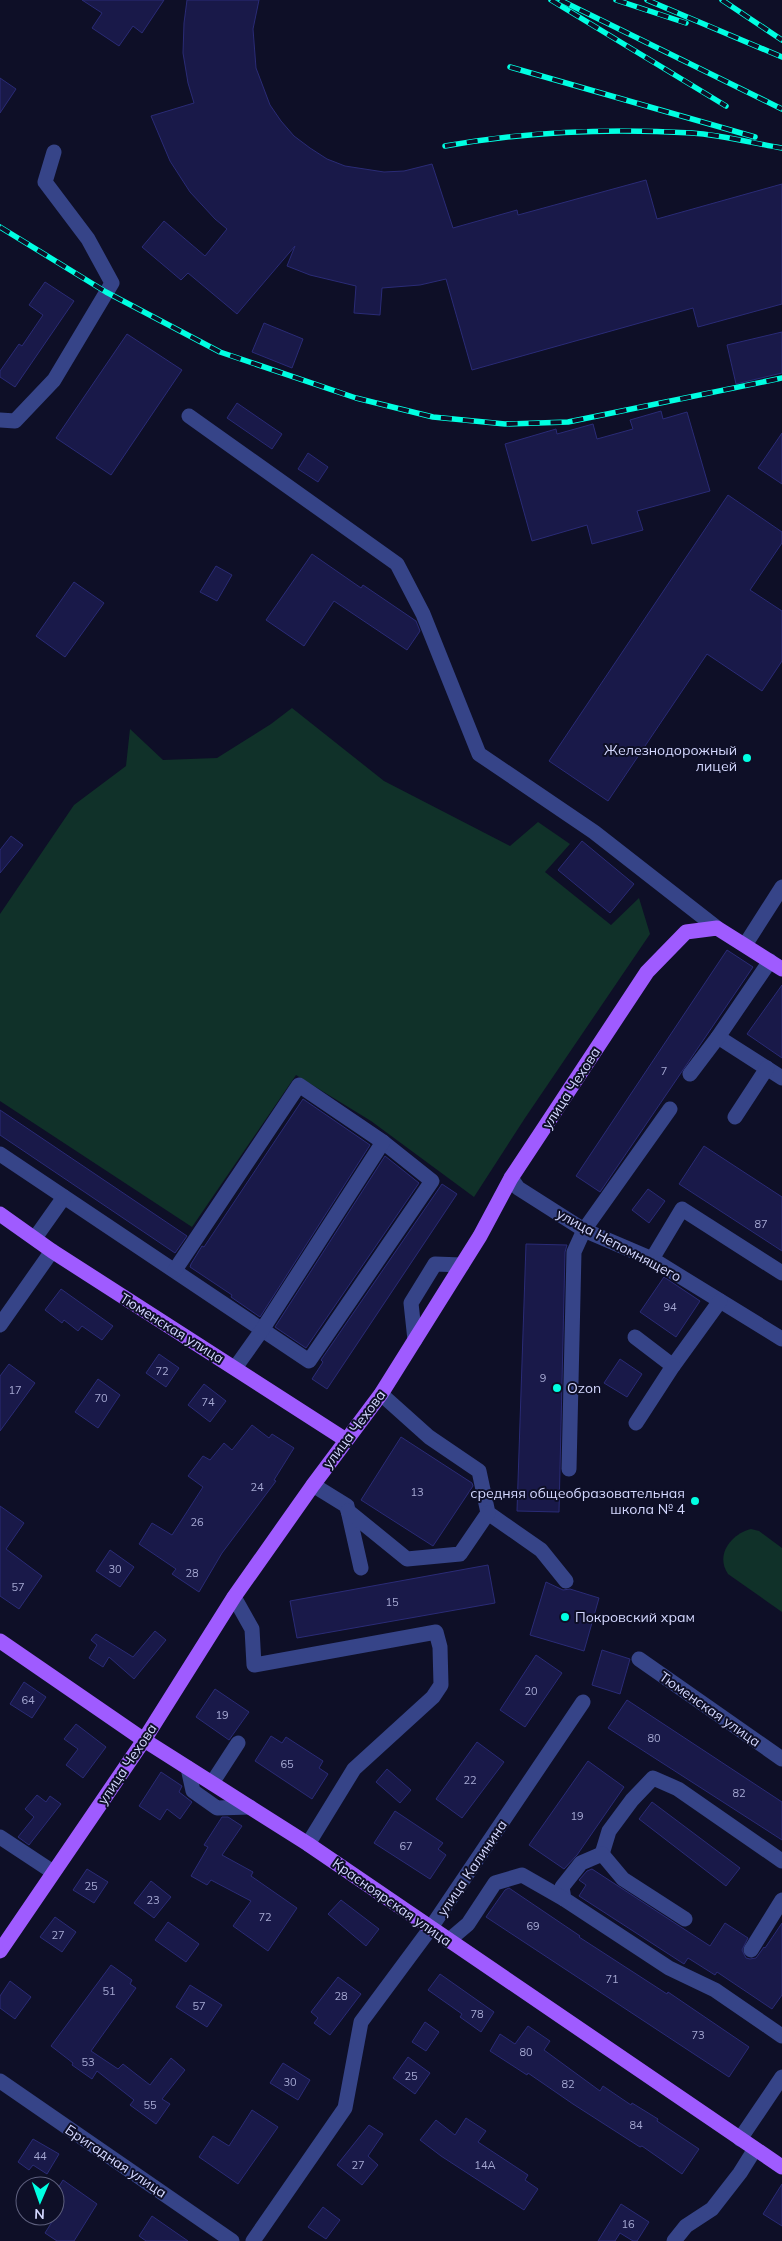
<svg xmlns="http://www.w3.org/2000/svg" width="782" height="2241" font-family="Mulish,sans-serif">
  <rect width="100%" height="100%" fill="#0e0f27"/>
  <g fill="#103129">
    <polygon points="292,708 384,781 510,846 538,822 570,844 545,872 611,925 639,898 650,934 525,1118 474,1197 371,1121 296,1075 192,1227 0,1101 0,914 74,805 126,766 130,729 163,760 217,758 271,724"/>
    <path d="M751,1529L759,1531L782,1548V1612L728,1574C715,1555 731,1534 751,1529Z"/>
  </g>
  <g fill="#191949" stroke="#2a2b76">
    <polygon points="82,0 164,0 142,33 133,26 119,46 92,28 102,13"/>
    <polygon points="187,0 259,0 253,29 256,68 270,105 281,121 294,136 310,148 327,159 345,166 384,172 404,171 432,164 453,228 517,210 518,215 646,180 657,219 782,184 782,304 698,327 693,308 472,370 446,279 420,285 382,288 380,315 354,313 356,286 310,275 287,266 295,246 237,314 188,273 181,280 142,247 164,221 205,256 227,229 215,219 190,192 170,161 151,116 194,103 188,83 183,53 184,23"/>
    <polygon points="0,78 16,89 0,113"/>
    <polygon points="45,282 74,301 15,387 0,377 0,371 19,344 22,346 43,315 29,305"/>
    <polygon points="264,323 303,339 292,368 252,352"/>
    <polygon points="782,332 782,373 736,384 727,345"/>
    <polygon points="127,334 182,370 111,475 56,438"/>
    <polygon points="237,403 282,434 272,449 227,418"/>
    <polygon points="661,411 663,419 687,412 710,491 637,511 643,530 592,544 587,525 532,541 505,444 556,429 557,434 593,424 597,439 633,429 630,420"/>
    <polygon points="782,433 782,484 758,468"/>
    <polygon points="308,453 328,467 318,482 298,469"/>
    <polygon points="728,495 782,532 782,543 750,590 782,611 782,661 762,691 707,654 608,801 549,761"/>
    <polygon points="312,554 361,588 363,585 416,621 420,631 407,650 334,601 304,646 266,620"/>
    <polygon points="216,566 232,575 217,601 200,592"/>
    <polygon points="74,582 104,603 65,657 36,636"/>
    <polygon points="11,836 23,845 0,873 0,850"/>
    <polygon points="582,841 634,884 610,913 558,870"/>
    <polygon points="727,950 753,967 600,1192 576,1176"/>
    <polygon points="782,985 782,1058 747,1034"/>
    <polygon points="303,1099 370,1145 260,1317 231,1297 232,1295 190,1267 191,1264 202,1246 204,1247"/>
    <polygon points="0,1110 187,1236 175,1253 0,1135"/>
    <polygon points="704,1146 782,1197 782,1251 679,1184"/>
    <polygon points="385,1156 419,1183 306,1348 275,1327"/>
    <polygon points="442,1184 457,1194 327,1389 312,1379 323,1362 321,1360"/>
    <polygon points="648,1189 665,1201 649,1223 632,1210"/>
    <polygon points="526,1244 567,1245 565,1252 559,1512 517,1511"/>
    <polygon points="664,1277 700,1301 676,1337 640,1312"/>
    <polygon points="61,1289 113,1326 102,1340 82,1326 78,1331 64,1320 62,1323 45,1310"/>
    <polygon points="159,1354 179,1368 166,1387 146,1373"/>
    <polygon points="620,1359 642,1374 627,1397 604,1383"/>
    <polygon points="9,1364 35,1383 0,1431 0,1376"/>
    <polygon points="98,1379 120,1395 98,1428 75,1412"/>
    <polygon points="204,1384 226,1401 210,1422 188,1405"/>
    <polygon points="252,1425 269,1438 272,1434 294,1448 274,1480 276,1481 222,1553 199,1592 172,1574 176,1569 139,1544 152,1523 172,1535 203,1487 188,1476 203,1456 210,1460 224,1443 232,1450"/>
    <polygon points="401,1437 472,1483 473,1486 433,1546 361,1500"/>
    <polygon points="0,1506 24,1523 6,1549 42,1576 19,1609 0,1596"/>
    <polygon points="110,1550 134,1567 120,1587 96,1571"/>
    <polygon points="488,1565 495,1603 297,1638 290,1601"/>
    <polygon points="546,1582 563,1590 570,1589 599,1598 584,1651 530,1635"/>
    <polygon points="155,1631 166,1640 134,1679 109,1657 103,1667 89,1658 97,1645 91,1640 96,1634 133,1657"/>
    <polygon points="602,1650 630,1659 620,1694 592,1685"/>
    <polygon points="536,1655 562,1673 525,1727 500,1710"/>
    <polygon points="24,1682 46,1697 32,1718 10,1704"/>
    <polygon points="215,1689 249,1712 229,1740 196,1717"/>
    <polygon points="627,1700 782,1802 782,1840 608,1728"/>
    <polygon points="76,1724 106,1747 83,1778 66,1765 78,1749 64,1739"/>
    <polygon points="271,1736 282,1743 286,1737 323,1761 319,1768 328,1774 312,1799 255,1761"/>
    <polygon points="477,1742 504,1762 462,1818 436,1799"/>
    <polygon points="588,1761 624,1787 577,1855 564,1869 529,1845"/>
    <polygon points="387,1769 411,1790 400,1803 376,1782"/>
    <polygon points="161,1772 182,1786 179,1792 192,1802 180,1819 167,1809 160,1820 139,1806"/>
    <polygon points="37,1795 46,1802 50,1796 61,1804 29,1845 18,1837 34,1817 25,1809"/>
    <polygon points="652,1802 740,1868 726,1886 639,1819"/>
    <polygon points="395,1811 443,1843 438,1849 446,1855 430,1879 374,1843"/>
    <polygon points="222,1817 228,1817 242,1826 222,1855 253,1872 251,1876 297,1908 268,1951 233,1926 251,1901 211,1880 207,1885 191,1876 208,1847 204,1845"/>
    <polygon points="87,1869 108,1882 94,1903 73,1890"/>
    <polygon points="592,1869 710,1946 725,1923 748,1938 742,1950 746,1958 750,1959 756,1958 764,1947 765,1948 782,1923 782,1995 772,2009 717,1972 715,1975 688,1958 684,1964 579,1896 586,1885 579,1880 587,1871"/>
    <polygon points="151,1881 171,1897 154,1918 134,1903"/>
    <polygon points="509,1888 580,1936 579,1937 667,1994 668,1992 749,2047 729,2077 486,1917 505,1890"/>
    <polygon points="341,1900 379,1929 366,1946 328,1914"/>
    <polygon points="55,1917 76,1932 62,1952 40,1937"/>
    <polygon points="168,1922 199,1944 186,1962 155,1940"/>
    <polygon points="111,1965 132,1980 130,1984 136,1988 91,2051 118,2069 123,2064 150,2085 171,2058 185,2070 162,2099 170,2104 156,2124 130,2105 134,2100 97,2071 92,2079 72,2065 73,2063 51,2046"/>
    <polygon points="440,1974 494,2012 481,2032 460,2017 462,2014 428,1990"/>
    <polygon points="338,1977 361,1994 330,2035 314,2023 318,2018 311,2012"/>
    <polygon points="10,1981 31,1997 15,2019 0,2008 0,1996"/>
    <polygon points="190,1985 222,2005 207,2027 176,2007"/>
    <polygon points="425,2022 439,2032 426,2051 412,2042"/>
    <polygon points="528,2026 550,2041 544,2050 600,2091 603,2086 631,2105 632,2103 658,2119 657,2121 699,2149 682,2174 642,2146 640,2147 573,2104 528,2073 527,2075 490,2051 500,2034 515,2044"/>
    <polygon points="408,2057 430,2073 415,2094 393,2078"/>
    <polygon points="283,2063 310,2080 298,2100 270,2083"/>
    <polygon points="252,2110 278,2127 238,2184 199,2157 213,2136 229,2146"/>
    <polygon points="466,2118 486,2131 478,2142 528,2175 525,2180 538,2189 524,2210 441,2156 420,2140 436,2120 455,2135"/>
    <polygon points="369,2125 383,2134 368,2156 378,2165 362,2185 337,2165"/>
    <polygon points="33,2139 59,2154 47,2174 33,2165 29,2170 18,2162"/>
    <polygon points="63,2180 97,2204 74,2241 57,2241 45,2233 55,2217 55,2193"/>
    <polygon points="782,2184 782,2226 763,2214"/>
    <polygon points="621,2204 649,2222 637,2241 633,2241 620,2233 615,2241 598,2241"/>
    <polygon points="323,2207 340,2220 326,2239 308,2227"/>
    <polygon points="152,2216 188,2241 146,2241 139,2236"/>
  </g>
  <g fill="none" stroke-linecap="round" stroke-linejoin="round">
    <g stroke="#364488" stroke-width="15">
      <polyline points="189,416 397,564 423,614 479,754 594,832 717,928"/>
      <polyline points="0,420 15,421 54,380 112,283 88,239 45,182 54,152"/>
      <polyline points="745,945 782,887"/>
      <polyline points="718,1037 782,1078"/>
      <polyline points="690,1074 718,1037 770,961"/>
      <polyline points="735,1117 767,1068"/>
      <polyline points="0,1154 309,1361 432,1181 383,1142"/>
      <polyline points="511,1178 518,1188 584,1230 652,1259 782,1339"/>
      <polyline points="35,1238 64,1197"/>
      <polyline points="652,1259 682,1209 782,1273"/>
      <polyline points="175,1270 299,1085 383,1142 262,1330 235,1368"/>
      <polyline points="0,1325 52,1251"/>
      <polyline points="635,1337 673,1366 720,1301"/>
      <polyline points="415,1340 411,1303 435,1264 462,1265"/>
      <polyline points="381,1394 429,1437 479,1471 488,1513 541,1550 566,1581"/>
      <polyline points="636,1423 673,1366"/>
      <polyline points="569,1469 574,1252 584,1230 670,1109"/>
      <polyline points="313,1485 347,1506 361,1568"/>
      <polyline points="348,1511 407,1559 460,1554 488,1513"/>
      <polyline points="234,1597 252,1629 254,1665 436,1632 440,1647 441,1685 433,1697 354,1769 308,1844"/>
      <polyline points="639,1659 782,1759"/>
      <polyline points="188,1768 193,1791 217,1808 250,1807"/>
      <polyline points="212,1783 238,1743"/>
      <polyline points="0,1837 53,1872"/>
      <polyline points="602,1854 609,1831 632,1800 653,1778 678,1789 782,1861"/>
      <polyline points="685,1919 623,1879 602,1854 581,1863 562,1887 564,1899 669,1968 715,1990 782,2036"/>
      <polyline points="448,1941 468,1924 495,1883 522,1875 564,1899"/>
      <polyline points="751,1950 782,1900"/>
      <polyline points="0,2081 232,2241"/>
      <polyline points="740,2139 782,2077"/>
      <polyline points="253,2241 345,2108 361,2022 430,1929 583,1702"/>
      <polyline points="674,2241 686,2226 712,2209 740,2173 755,2149"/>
    </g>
    <g stroke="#9f5bff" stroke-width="15">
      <polyline points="0,1214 52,1251 346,1440"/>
      <polyline points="0,1641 144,1740 308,1844 782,2167"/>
      <polyline points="0,1951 144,1740 234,1597 313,1485 381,1394 480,1236 511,1178 647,972 686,932 717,928 782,969"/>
    </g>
    <defs>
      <g id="rail">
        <polyline points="551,0 726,106"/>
        <polyline points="560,0 782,109"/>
        <polyline points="616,0 686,23"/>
        <polyline points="647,0 782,57"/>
        <polyline points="722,0 782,40"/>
        <polyline points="510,67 755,137"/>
        <path d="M445,146C529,131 607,128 692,133C722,135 752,143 782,148"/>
        <polyline points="0,227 106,292 220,352 356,398 433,417 505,424 568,422 782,378"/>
      </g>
    </defs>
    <use href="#rail" stroke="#00ffe2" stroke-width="5.5"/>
    <use href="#rail" stroke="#0e0f27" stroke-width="4" stroke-dasharray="11" stroke-linecap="butt"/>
  </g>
  <g fill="#00ffe2" stroke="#0e0f27" stroke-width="2">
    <circle cx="747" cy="758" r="5"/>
    <circle cx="557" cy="1388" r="5"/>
    <circle cx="695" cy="1501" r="5"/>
    <circle cx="565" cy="1617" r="5"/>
  </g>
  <g text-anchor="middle" stroke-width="4" stroke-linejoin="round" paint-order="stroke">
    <g font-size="11" fill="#a5a8d2">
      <text x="664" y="1075">7</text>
      <text x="761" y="1228">87</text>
      <text x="670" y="1311">94</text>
      <text x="162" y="1375">72</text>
      <text x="543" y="1382">9</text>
      <text x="15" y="1394">17</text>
      <text x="101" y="1402">70</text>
      <text x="208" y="1406">74</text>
      <text x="257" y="1491">24</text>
      <text x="417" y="1496">13</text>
      <text x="197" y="1526">26</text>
      <text x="115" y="1573">30</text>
      <text x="192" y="1577">28</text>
      <text x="18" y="1591">57</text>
      <text x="392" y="1606">15</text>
      <text x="531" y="1695">20</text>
      <text x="28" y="1704">64</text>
      <text x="222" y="1719">19</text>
      <text x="654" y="1742">80</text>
      <text x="287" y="1768">65</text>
      <text x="470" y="1784">22</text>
      <text x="739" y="1797">82</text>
      <text x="577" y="1820">19</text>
      <text x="406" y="1850">67</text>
      <text x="91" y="1890">25</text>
      <text x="153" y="1904">23</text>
      <text x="265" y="1921">72</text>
      <text x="533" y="1930">69</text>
      <text x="58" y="1939">27</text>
      <text x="612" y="1983">71</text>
      <text x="109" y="1995">51</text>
      <text x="341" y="2000">28</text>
      <text x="199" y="2010">57</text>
      <text x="477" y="2018">78</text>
      <text x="698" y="2039">73</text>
      <text x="526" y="2056">80</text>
      <text x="88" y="2066">53</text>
      <text x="411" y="2080">25</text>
      <text x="290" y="2086">30</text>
      <text x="568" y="2088">82</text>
      <text x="150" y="2109">55</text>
      <text x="636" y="2129">84</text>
      <text x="40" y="2160">44</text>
      <text x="358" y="2169">27</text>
      <text x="485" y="2169">14А</text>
      <text x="628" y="2228">16</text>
    </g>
    <g font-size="14" fill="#d4d8ff" stroke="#0e0f27" text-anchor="end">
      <text x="737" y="755">Железнодорожный<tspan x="737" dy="16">лицей</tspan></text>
      <text x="567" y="1393" text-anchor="start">Ozon</text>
      <text x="685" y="1498">средняя общеобразовательная<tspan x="685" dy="16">школа № 4</tspan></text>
      <text x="575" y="1622" text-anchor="start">Покровский храм</text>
    </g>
    <g font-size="14" fill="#d4d8ff" stroke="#0e0f27">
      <text transform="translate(571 1088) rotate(-57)" y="5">улица Чехова</text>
      <text transform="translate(619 1245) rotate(28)" y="5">улица Непомнящего</text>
      <text transform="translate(172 1328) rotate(32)" y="5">Тюменская улица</text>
      <text transform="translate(354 1429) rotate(-53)" y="5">улица Чехова</text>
      <text transform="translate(710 1709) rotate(35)" y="5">Тюменская улица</text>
      <text transform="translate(127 1764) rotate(-56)" y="5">улица Чехова</text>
      <text transform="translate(472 1868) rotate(-56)" y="5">улица Калинина</text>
      <text transform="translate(392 1902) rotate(35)" y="5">Красноярская улица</text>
      <text transform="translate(116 2161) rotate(34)" y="5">Бригадная улица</text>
    </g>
  </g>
  <g transform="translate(40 2201) rotate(182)"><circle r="24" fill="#0e0f27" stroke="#5d5f7d"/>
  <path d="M0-4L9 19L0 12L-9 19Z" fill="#00ffe2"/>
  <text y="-8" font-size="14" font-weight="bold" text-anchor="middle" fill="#d4d8ff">N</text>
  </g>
</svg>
